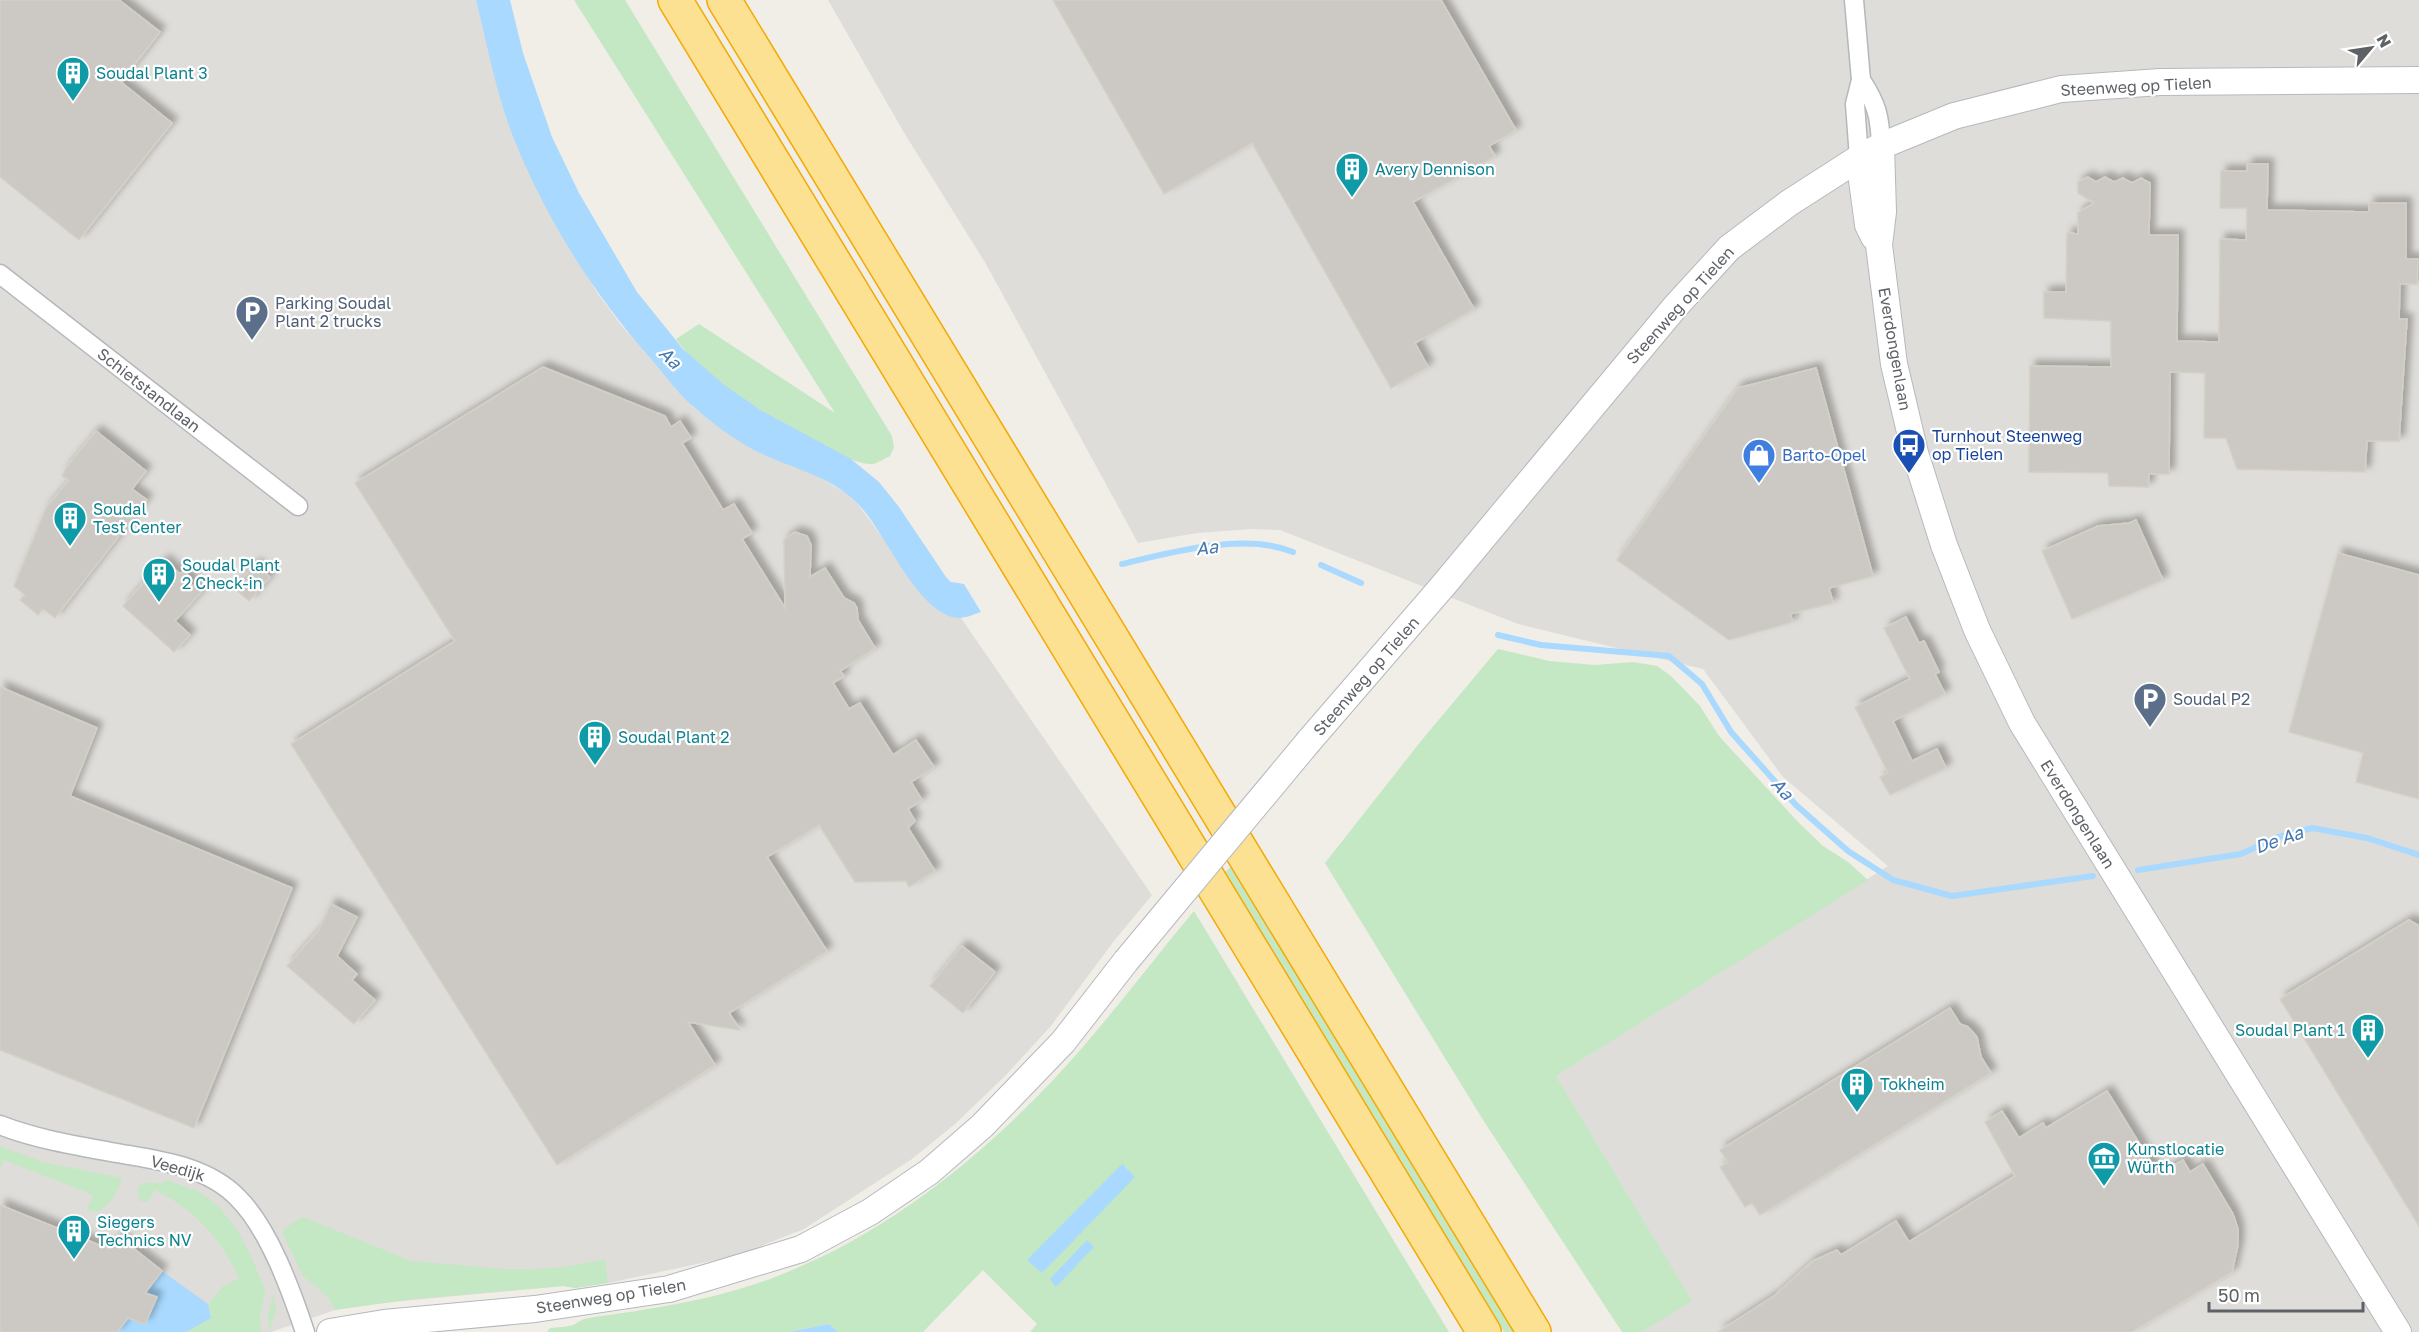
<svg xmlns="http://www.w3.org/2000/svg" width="2419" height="1332" font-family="'Golos Text',sans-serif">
  <defs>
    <filter id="shadow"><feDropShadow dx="5.5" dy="-5.5" stdDeviation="3" flood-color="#0004"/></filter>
  </defs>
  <rect width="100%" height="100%" fill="#f0eee7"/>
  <g fill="#dfddd9">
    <polygon points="0,0 476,0 500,95 557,226 598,294 621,325 694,408 734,437 762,454 811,472 845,493 857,503 934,607 948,615 961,618 1152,895 1114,941 1050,1027 1005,1076 955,1124 912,1159 804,1229 735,1256 608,1283 575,1288 563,1286 370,1304 335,1310 271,1332 0,1332"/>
    <polygon points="828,0 2419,0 2419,1332 1642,1332 1691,1301 1556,1076 1888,866 1783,777 1703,669 1518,624 1280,530 1251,529 1197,533 1138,543 986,264 903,131"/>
  </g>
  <g fill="#c4e7c4">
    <path d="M574,0H625L892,436L894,447L890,456C885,458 878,463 873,464C845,467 747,403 723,384C705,371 689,357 676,339L699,324L835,413Z"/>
    <polygon points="1498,649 1549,661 1595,665 1633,662 1657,666 1671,676 1700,706 1719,736 1797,821 1823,846 1848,862 1868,880 1556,1076 1692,1301 1642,1332 1622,1332 1485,1123 1325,863 1421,741"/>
    <polygon points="1232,866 1515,1332 1504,1332 1225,872"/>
    <path d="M1194,911L1449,1332H1030L1037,1324L983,1270L923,1332H838L829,1324L789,1332H547L550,1328C557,1327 566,1327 573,1325C579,1322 582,1319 589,1318C652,1309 716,1300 775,1277C883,1236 976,1162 1054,1079C1104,1026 1147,967 1194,911Z"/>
    <path d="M0,1146L43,1162L122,1178C118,1193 111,1204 97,1212L87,1210L93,1195L4,1160L0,1169Z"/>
    <path d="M166,1180L200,1192L220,1208L236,1228L251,1256L265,1290L260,1318L261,1332H186L211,1318L208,1304L224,1285L239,1279C221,1238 195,1210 155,1190L148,1202L140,1201L137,1190C142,1180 151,1182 161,1184Z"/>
    <polygon points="303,1217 411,1261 505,1269 532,1269 565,1267 605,1259 608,1283 575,1288 563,1286 414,1299 335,1310 328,1297 303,1276 282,1232 285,1228"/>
    <polygon points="273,1294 276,1311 269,1332 268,1316"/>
  </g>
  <g fill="#a9d9fe">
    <path d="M476,0H510L523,53L552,137L579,193L637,292L683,349L723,384L762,411L851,459L879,482L899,507L946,577L951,582L964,584L981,612C975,614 966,618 959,618C916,615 886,530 856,502C830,477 796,469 764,455C740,444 716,426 696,409C679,395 665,375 651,359C595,296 548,222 516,144C497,98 488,48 476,0Z"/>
    <polygon points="1122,1164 1135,1177 1042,1273 1027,1260"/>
    <polygon points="1087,1240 1094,1247 1056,1287 1050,1279"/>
    <polygon points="162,1271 208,1304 211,1318 186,1332 117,1332"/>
    <polygon points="829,1324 838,1332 789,1332"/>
  </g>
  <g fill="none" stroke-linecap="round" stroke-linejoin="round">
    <g stroke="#a9d9fe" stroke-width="6">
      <path d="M1122,564C1171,552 1245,532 1293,552"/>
      <polyline points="1321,565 1361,583"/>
      <polyline points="1498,635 1541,645 1669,656 1702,684 1731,732 1796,805 1848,851 1893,880 1952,896 2093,876"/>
      <polyline points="2138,870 2241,854 2278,837 2312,828 2367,838 2419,855"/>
    </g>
  </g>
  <g fill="#ccc9c4" stroke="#d5d0c5" stroke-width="1.5" filter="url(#shadow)">
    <polygon points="0,0 119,0 160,32 121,82 172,123 79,240 0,177"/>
    <polygon points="1053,0 1441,0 1516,130 1489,146 1495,156 1413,202 1474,309 1415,343 1428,367 1391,388 1252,143 1164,194"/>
    <polygon points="2247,164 2268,164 2267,210 2369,212 2369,203 2406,203 2406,259 2418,259 2417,284 2400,284 2399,319 2407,319 2399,441 2367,441 2365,472 2237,469 2226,438 2204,438 2205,373 2170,372 2169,474 2149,474 2148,487 2109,486 2108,473 2029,472 2030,366 2111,367 2111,321 2044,318 2044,292 2066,292 2067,233 2078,234 2078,213 2094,203 2078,193 2078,182 2088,177 2096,182 2105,177 2114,182 2123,178 2132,183 2141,178 2150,183 2149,235 2178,235 2177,341 2219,342 2220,239 2246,240 2247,208 2220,208 2221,171 2247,171"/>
    <polygon points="543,367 665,416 671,427 680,421 691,438 682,443 723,510 734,504 752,533 742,539 785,608 784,540 795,532 807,536 811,545 810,577 825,568 844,598 854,603 857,608 858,620 875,648 840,671 844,676 833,683 849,709 860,703 893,755 916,740 934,767 911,782 922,800 908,809 915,821 908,828 935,871 909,887 906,881 855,882 819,825 767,857 827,951 729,1013 740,1030 688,1022 715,1065 557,1165 291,744 455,641 355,483"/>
    <polygon points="1816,368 1873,576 1829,588 1833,603 1790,614 1793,622 1729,640 1617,560 1738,388"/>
    <polygon points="96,431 146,471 132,489 147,500 55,618 43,609 38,615 20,600 25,595 14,586 46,508 69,480 62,476 66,468"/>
    <polygon points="2136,520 2163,580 2072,619 2042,551 2098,526 2129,523"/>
    <polygon points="2338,553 2419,575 2419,799 2356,782 2363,753 2289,732"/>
    <polygon points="164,560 179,573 185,572 191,578 191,584 201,592 175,621 190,635 174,652 123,606"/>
    <polygon points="255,564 270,577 249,601 234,588"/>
    <polygon points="1906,617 1919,643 1924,641 1939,672 1935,674 1945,694 1893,721 1912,761 1937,749 1946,768 1890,795 1880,777 1888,773 1855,707 1910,679 1884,628"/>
    <polygon points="0,687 97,728 70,796 292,888 194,1128 0,1050"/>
    <polygon points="331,904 357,917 337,956 357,974 352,980 375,1000 354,1024 287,966 318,931"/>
    <polygon points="2409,920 2419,926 2419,1226 2280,999"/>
    <polygon points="962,946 995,972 963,1013 930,986"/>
    <polygon points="1950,1008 1960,1024 1968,1027 1977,1037 1981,1057 1991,1073 1760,1215 1752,1203 1745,1207 1720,1167 1728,1162 1720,1150"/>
    <polygon points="2107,1091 2158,1174 2183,1160 2190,1172 2203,1164 2233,1214 2238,1229 2238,1245 2232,1272 2132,1332 1718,1332 1774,1296 1813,1261 1837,1250 1841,1255 1896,1221 1909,1242 2015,1176 1985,1122 2002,1111 2019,1138 2043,1123 2046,1128"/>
    <polygon points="0,1205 109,1249 119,1237 162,1271 145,1293 157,1297 145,1324 128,1318 117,1332 0,1332"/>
  </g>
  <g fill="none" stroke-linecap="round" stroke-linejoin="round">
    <defs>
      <g id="street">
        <polyline points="1854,0 1861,80 1855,104 1859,158"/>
        <path d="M1861,80C1877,104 1880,117 1881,146"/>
        <polyline points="0,274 298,506"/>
        <path d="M0,1125C36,1139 73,1145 111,1152C154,1160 205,1164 238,1198C269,1229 291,1290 305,1332"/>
      </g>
      <g id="secondary">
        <polyline points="1881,146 1883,212 1879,245 1894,364 1915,453 1944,545 1977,630 2022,723 2398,1332"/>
        <polyline points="1859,158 1868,225 1874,237"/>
        <polyline points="1309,741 1442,587 1675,307 1729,248 1789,203 1859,158 1881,146 1954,116 2061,89 2160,82 2419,80"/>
        <polyline points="330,1332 384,1323 535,1309 669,1289 801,1249 870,1212 929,1172 982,1126 1063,1042 1126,961"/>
      </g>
      <g id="highway">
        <polyline points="675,0 1484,1332"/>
        <polyline points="724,0 1534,1332"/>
      </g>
    </defs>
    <use href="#street" stroke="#b4b7bb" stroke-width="21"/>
    <use href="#secondary" stroke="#b5b9be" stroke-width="28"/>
    <use href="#highway" stroke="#f4a903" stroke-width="36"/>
    <use href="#street" stroke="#fff" stroke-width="18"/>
    <use href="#secondary" stroke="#fff" stroke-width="26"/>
    <use href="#highway" stroke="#fce193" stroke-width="33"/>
    <defs>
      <polyline id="secondary-bridge" points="1126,961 1309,741"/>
    </defs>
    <use href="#secondary-bridge" stroke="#b5b9be" stroke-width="28" stroke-linecap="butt"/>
    <use href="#secondary-bridge" stroke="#fff" stroke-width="26"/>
  </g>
  <defs>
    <symbol id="building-pin" viewBox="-11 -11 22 30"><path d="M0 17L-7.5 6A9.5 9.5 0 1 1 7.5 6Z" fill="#0f9aa8" stroke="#fff"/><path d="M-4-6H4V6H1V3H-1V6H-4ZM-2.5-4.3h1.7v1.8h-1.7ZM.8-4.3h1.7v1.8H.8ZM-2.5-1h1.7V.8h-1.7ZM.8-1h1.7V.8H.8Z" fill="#fff"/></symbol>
    <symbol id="parking-pin" viewBox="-11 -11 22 30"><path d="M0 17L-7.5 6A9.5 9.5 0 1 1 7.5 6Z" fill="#5c6f8a" stroke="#fff"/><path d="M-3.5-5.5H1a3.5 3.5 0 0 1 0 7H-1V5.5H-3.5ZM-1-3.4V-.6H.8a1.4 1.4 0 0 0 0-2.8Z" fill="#fff"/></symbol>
    <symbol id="bus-pin" viewBox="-11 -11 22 30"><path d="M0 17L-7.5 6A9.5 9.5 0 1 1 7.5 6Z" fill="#1a4fb4" stroke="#fff"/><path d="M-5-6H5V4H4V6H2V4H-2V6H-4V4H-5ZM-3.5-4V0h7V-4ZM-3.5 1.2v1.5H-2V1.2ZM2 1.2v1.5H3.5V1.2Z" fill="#fff"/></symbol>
    <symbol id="shop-pin" viewBox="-11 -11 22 30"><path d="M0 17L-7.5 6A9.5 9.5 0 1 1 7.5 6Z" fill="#3f7fe0" stroke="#fff"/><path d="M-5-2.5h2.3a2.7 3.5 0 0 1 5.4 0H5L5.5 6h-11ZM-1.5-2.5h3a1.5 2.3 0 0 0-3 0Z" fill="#fff"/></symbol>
    <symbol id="museum-pin" viewBox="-11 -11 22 30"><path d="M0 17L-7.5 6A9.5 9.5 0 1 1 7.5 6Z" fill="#0f9aa8" stroke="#fff"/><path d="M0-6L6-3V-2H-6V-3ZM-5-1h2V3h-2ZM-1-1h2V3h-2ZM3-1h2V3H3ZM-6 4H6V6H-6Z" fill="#fff"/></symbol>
  </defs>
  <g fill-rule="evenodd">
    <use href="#building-pin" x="54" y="54" width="38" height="52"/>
    <use href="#building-pin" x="1333" y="150" width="38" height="52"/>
    <use href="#parking-pin" x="233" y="293" width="38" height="52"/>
    <use href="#bus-pin" x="1890" y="426" width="38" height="52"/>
    <use href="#shop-pin" x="1740" y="436" width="38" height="52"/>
    <use href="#building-pin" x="51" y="499" width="38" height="52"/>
    <use href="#building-pin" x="140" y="555" width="38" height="52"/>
    <use href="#parking-pin" x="2131" y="680" width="38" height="52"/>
    <use href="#building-pin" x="576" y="718" width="38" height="52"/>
    <use href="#building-pin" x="2349" y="1011" width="38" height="52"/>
    <use href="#building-pin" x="1838" y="1065" width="38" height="52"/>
    <use href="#museum-pin" x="2085" y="1139" width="38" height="52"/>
    <use href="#building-pin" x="55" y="1212" width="38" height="52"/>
  </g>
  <g text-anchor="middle" stroke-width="4.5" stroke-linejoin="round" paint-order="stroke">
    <g font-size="16" fill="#0d838f" stroke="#fff" text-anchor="start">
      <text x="96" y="79">Soudal Plant 3</text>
      <text x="1375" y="175">Avery Dennison</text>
      <text x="93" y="515">Soudal<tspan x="93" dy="18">Test Center</tspan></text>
      <text x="182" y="571">Soudal Plant<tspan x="182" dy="18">2 Check-in</tspan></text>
      <text x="618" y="743">Soudal Plant 2</text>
      <text x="2345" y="1036" text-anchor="end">Soudal Plant 1</text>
      <text x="1880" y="1090">Tokheim</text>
      <text x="2127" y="1155">Kunstlocatie<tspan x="2127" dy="18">Würth</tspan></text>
      <text x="97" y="1228">Siegers<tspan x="97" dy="18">Technics NV</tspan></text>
    </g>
    <g font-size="16" fill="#5e6267" stroke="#fff">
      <text transform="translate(2136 86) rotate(-3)" y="6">Steenweg op Tielen</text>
      <text transform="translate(1680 305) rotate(-48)" y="6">Steenweg op Tielen</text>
      <text transform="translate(1895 349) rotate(80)" y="6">Everdongenlaan</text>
      <text transform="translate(149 390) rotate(38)" y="6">Schietstandlaan</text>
      <text transform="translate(1366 676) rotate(-49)" y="6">Steenweg op Tielen</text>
      <text transform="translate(2078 814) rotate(58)" y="6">Everdongenlaan</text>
      <text transform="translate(178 1168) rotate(16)" y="6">Veedijk</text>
      <text transform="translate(611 1296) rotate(-9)" y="6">Steenweg op Tielen</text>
    </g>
    <g font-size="16" fill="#4e5e75" stroke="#fff" text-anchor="start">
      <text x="275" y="309">Parking Soudal<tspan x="275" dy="18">Plant 2 trucks</tspan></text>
      <text x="2173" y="705">Soudal P2</text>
    </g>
    <g font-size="16" fill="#164399" stroke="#fff" text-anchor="start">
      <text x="1932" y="442">Turnhout Steenweg<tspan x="1932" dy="18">op Tielen</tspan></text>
    </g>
    <g font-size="16" fill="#366cbe" stroke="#fff" text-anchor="start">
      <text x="1782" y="461">Barto-Opel</text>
    </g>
    <g font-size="18" font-style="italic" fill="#4479b1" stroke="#fff">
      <text transform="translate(670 358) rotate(44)" y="6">Aa</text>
      <text transform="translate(1207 548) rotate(-6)" y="6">Aa</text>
      <text transform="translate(1782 789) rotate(48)" y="6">Aa</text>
      <text transform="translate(2279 840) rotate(-19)" y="6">De Aa</text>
    </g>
  </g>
  <g transform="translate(2371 48) rotate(61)" stroke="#ffffff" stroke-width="4.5" paint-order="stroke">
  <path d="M0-4.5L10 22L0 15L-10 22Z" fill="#5e6267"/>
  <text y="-9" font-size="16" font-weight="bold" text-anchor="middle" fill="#5e6267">N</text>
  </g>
  <path d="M2209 1302v9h154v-9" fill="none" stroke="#5e6267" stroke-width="3"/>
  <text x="2218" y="1302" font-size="18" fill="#5e6267" stroke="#ffffff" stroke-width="4.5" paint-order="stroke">50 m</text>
</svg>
